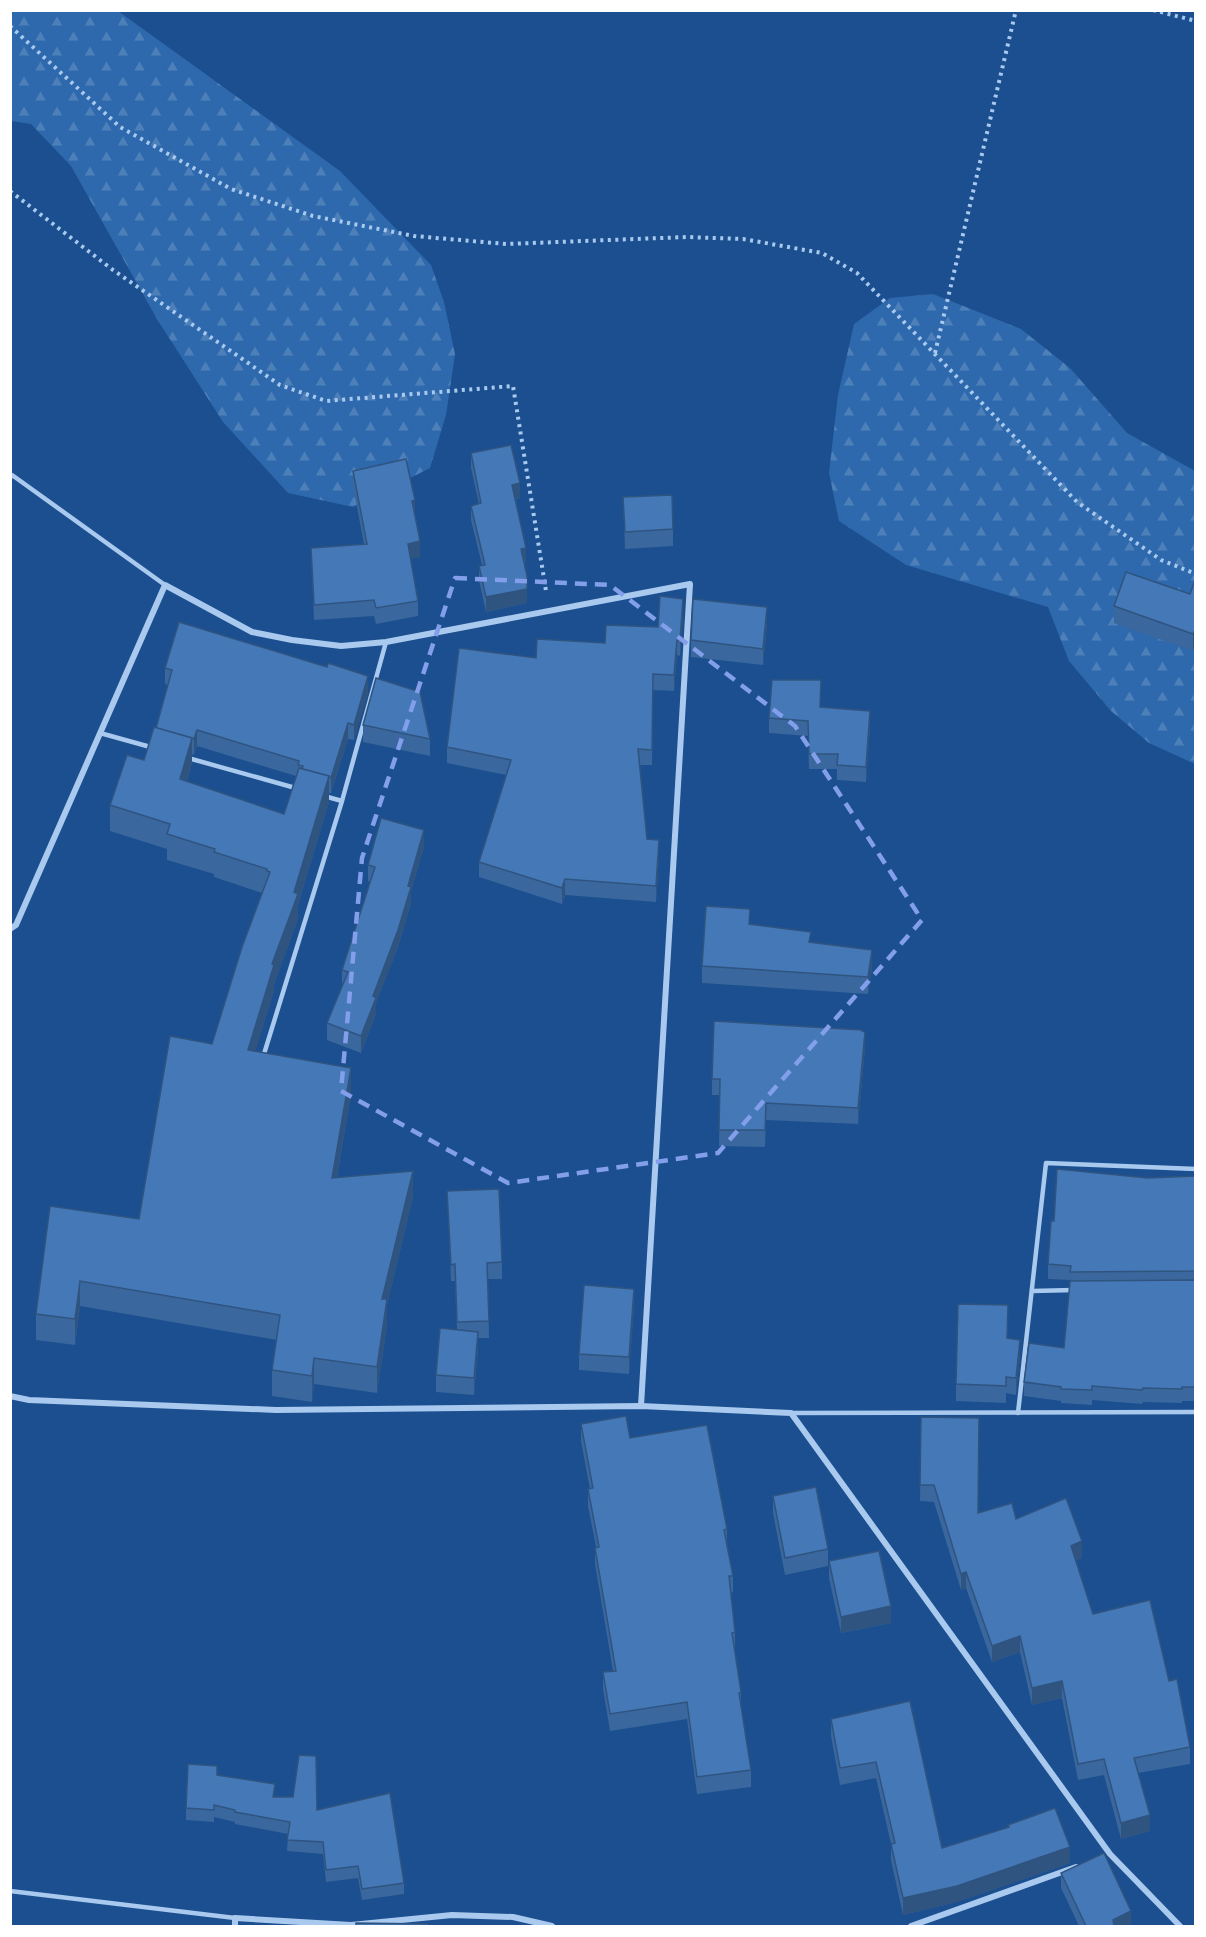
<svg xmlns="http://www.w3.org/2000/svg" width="1206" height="1937" font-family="'Varela Round',sans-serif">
  <defs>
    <pattern id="forest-firs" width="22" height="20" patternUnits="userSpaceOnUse" patternTransform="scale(1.5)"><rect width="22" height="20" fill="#2e69ad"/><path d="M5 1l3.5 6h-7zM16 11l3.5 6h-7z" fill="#4d80b9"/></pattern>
  </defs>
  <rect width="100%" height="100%" fill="#1b4f8f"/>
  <g fill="url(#forest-firs)">
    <polygon points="10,11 118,11 340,171 431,265 444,302 455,354 446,415 430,468 353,507 288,493 223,422 157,319 71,166 31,124 11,121"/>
    <polygon points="933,294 1021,329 1070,368 1127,433 1195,471 1195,764 1149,743 1111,711 1069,661 1048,607 906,565 839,521 829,473 838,395 854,324 890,298"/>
  </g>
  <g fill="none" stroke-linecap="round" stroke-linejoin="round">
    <g stroke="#a9c9ee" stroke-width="4" stroke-dasharray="3 4.5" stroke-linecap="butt">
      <polyline points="1153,10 1196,21"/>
      <polyline points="10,26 120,127 231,189 313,216 414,236 506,244 687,237 743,239 822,253 857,273 1077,502 1161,560 1196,574"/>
      <polyline points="10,191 113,270 280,385 326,401 513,386 546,591"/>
      <polyline points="935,353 1016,10"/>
    </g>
    <g stroke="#a9c9ee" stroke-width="4.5">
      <polyline points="10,478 12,475 165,585"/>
      <polyline points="100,733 154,748"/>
      <polyline points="188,758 299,789"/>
      <polyline points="324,796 342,801"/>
      <polyline points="264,1054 342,801 386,642"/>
      <polyline points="1032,1291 1074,1290"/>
      <polyline points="791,1413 1196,1412"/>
      <polyline points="1018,1413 1046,1163 1196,1169"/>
      <polyline points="10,1891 235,1918"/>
    </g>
    <g stroke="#a9c9ee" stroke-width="6">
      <polyline points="10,929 16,925 165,585 252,632 292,640 341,646 386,642 690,584 641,1406"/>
      <polyline points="10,1396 29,1400 276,1410 641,1406 791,1413 1110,1854 1180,1926"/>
      <polyline points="235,1926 235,1918 351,1925 452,1915 513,1917 552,1926"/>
      <polyline points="911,1926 1076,1867"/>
    </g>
  </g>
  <g fill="#3a679d" fill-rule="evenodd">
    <polygon points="471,453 520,498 516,499 526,562 524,563 527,603 486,612 479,580 479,566 482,565 471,520 471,506 479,504 471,468"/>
    <polygon points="353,471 415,515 420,557 410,559 418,601 418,616 376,624 374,616 314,620 311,548 364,544 353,486"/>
    <polygon points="623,497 673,529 673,546 625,549"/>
    <polygon points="1196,578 1196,649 1194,648 1193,651 1114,623 1114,606 1190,594"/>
    <polygon points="683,614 680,656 677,655 674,691 653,690 652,765 640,765 647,839 659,856 656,902 565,895 562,904 479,877 479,862 506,775 447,763 447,747 536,658 605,643 658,627"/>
    <polygon points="767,624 763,665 691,657 691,640"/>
    <path d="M165,668L368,692L354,740L348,739L331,793H329V802L298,905V919L274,984V991L255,1051L351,1094L337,1177L413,1197L387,1305V1325L377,1393L314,1384L312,1402L272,1396V1370L277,1340L80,1306L75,1345L36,1340V1314L139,1219L212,1044L262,893L214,877V874L167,860V849L110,831V805L144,760L156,728L168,685L165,684ZM197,746L296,776L284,814L187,781L192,763V754L194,755Z"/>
    <polygon points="821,707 870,726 866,782 837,780 837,769 809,769 808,736 769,733 769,718"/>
    <polygon points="363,725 430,739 430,756 363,742"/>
    <polygon points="424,847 411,891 411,903 398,947 376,1003 376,1014 361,1053 327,1040 327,1023 342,987 342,970 370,882 368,881 368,865"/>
    <polygon points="750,924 872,967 868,994 702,983 702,966"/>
    <polygon points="865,1048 858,1124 766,1120 765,1147 719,1146 720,1095 712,1095 712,1079"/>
    <polygon points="1196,1176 1196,1401 1182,1401 1182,1403 1143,1402 1142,1404 1092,1400 1092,1405 1061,1403 1061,1401 1024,1396 1024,1382 1064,1348 1070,1280 1048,1279 1048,1264 1054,1221 1148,1178"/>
    <polygon points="447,1191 502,1262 502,1279 488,1279 489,1338 478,1338 478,1348 474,1395 436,1392 436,1375 457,1330 455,1281 451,1281"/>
    <polygon points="634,1305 629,1374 579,1370 579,1354"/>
    <polygon points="1008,1338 1020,1356 1016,1395 1006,1393 1006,1403 956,1401 956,1384"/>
    <polygon points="921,1417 978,1513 1016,1519 1082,1558 1075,1560 1093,1614 1169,1681 1190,1747 1190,1764 1138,1773 1150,1831 1121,1839 1104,1775 1078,1780 1062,1698 1032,1705 1020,1652 992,1662 966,1588 961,1590 934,1502 920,1501"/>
    <polygon points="581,1424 630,1438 727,1529 727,1545 733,1576 733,1592 731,1593 735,1632 735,1649 734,1649 741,1692 741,1707 751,1770 751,1787 697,1794 687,1719 610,1731 603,1689 603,1672 613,1671 595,1564 595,1548 596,1547 588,1506 588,1489 590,1489 581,1441"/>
    <polygon points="773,1496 828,1549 828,1566 785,1575 773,1513"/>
    <polygon points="829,1561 891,1623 841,1633 829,1578"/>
    <polygon points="910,1701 942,1848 1008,1828 1008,1825 1070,1863 957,1902 903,1915 891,1860 891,1844 876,1778 840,1785 831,1736 831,1719"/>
    <polygon points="217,1775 275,1797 317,1810 404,1883 404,1894 362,1900 358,1878 326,1882 323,1854 287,1851 288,1834 235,1824 235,1822 214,1817 214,1822 186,1820 186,1808"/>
    <polygon points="1061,1873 1131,1926 1079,1926 1061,1888"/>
  </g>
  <g fill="#305480">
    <polygon points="520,483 520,498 512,499 512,485"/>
    <polygon points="415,500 415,516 412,501"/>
    <polygon points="420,541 420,557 408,560 408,544"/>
    <polygon points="526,548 526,562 521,563 521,549"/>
    <polygon points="527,589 527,603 486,612 486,597"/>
    <polygon points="683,599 683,614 680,656 680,640"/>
    <polygon points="767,607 767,624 763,665 763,649"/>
    <polygon points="1194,632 1194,648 1193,651 1193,634"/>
    <polygon points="677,640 677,655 674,691 674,675"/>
    <polygon points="368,676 368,692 354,740 354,725"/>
    <polygon points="870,711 870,726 866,782 866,767"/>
    <polygon points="348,723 348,739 331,793 331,778"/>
    <polygon points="197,730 197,746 194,755 194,739"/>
    <polygon points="192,738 192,763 180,805 180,779"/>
    <polygon points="329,776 329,802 298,905 298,919 274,984 274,991 248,1076 248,1050 272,964"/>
    <polygon points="424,830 424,847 411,891 411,903 398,947 376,1003 376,1014 361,1053 361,1036 373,996 408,886"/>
    <polygon points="659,840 659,856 656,902 656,886"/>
    <polygon points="565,879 565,895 562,904 562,888"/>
    <polygon points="872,950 872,967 868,994 868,977"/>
    <polygon points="865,1032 865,1048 858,1124 858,1108"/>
    <polygon points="351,1068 351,1094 332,1204 332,1178"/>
    <polygon points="413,1171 413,1197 387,1305 387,1325 377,1393 377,1367 382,1299"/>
    <polygon points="80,1281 80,1306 75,1345 75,1319"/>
    <polygon points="634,1289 634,1305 629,1374 629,1357"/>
    <polygon points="478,1332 478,1348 474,1395 474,1378"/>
    <polygon points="1020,1340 1020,1356 1016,1395 1016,1378"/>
    <polygon points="314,1358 314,1384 312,1402 312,1376"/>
    <polygon points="1082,1541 1082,1558 1071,1562 1071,1546"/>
    <polygon points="966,1572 966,1588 961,1590 961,1574"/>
    <polygon points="891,1606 891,1623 841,1633 841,1617"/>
    <polygon points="1020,1636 1020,1652 992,1662 992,1646"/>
    <polygon points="1062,1681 1062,1698 1032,1705 1032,1688"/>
    <polygon points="1150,1815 1150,1831 1121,1839 1121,1823"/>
    <polygon points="1070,1847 1070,1863 957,1902 903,1915 903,1898"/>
    <polygon points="1131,1911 1131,1926 1113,1926 1113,1920"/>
  </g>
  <g fill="#4478b7" stroke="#305480" stroke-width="1.5">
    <polygon points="511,445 520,483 512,485 526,548 521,549 527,576 527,589 486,597 479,566 485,565 471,506 481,503 471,453"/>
    <polygon points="406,459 415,500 412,501 420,541 408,544 418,601 376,608 374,600 314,605 311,548 367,544 353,471"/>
    <polygon points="672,495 673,529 625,532 623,497"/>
    <polygon points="1126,572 1190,594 1196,578 1196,633 1194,632 1193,634 1114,606"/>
    <polygon points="660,596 683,599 680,640 677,640 674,675 653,674 652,750 638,749 647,839 659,840 656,886 565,879 562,888 479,862 511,760 447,747 459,648 536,658 537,639 605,643 606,625 658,627"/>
    <polygon points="693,599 767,607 763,649 691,640"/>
    <polygon points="179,622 327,667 328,663 368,676 354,725 348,723 331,778 329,777 329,776 302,769 303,766 298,765 299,761 197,730 194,739 191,738 192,738 156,728 172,670 165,668"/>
    <polygon points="376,678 420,692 430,739 363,725"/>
    <polygon points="772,680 821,680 820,707 870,711 866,767 837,765 838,754 809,754 808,721 769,718"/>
    <polygon points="154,727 192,738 180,779 284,814 299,768 329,776 294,892 298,894 272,964 274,965 248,1050 351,1068 332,1178 413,1171 382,1299 387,1299 377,1367 314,1358 312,1376 272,1370 280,1315 80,1281 75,1319 36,1314 50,1206 139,1219 170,1036 212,1044 242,947 270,872 267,871 267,869 214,852 215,849 167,834 170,824 110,805 127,755 144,760"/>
    <polygon points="381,818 424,830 408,886 411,887 398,930 373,996 376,998 361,1036 327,1023 348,972 342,970 375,867 368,865"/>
    <polygon points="706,906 750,909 749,924 811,932 809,942 872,950 868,977 702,966"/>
    <polygon points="714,1021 862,1030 862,1031 865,1032 858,1108 766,1103 765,1130 719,1130 720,1079 712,1079"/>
    <polygon points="1057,1169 1148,1178 1196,1176 1196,1271 1070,1272 1071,1266 1048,1264 1051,1221 1054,1221"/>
    <polygon points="499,1189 502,1262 487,1263 489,1321 457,1322 455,1264 451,1265 447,1191"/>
    <polygon points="1196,1280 1196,1387 1182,1387 1182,1389 1143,1388 1142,1390 1092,1386 1092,1390 1061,1389 1061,1387 1024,1382 1029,1343 1064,1348 1070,1281"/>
    <polygon points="584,1285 634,1289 629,1357 579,1354"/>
    <polygon points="958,1304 1008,1305 1007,1338 1020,1340 1016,1378 1006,1377 1006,1386 956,1384"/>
    <polygon points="440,1328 478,1332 474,1378 436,1375"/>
    <polygon points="626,1416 630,1438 707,1425 727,1529 724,1530 733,1576 729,1576 735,1632 732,1633 741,1692 739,1693 751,1770 697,1777 687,1702 610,1714 603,1672 616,1671 595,1548 599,1547 588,1489 593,1488 581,1424"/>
    <polygon points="921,1417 979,1418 978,1513 1012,1503 1016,1519 1066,1498 1082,1541 1071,1546 1093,1614 1150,1600 1169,1681 1177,1679 1190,1747 1134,1758 1150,1815 1121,1823 1104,1759 1078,1764 1062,1681 1032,1688 1020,1636 992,1646 966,1572 961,1574 934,1485 920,1485"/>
    <polygon points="816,1487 828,1549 785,1558 773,1496"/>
    <polygon points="879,1551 891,1606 841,1617 829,1561"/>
    <polygon points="910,1701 942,1848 1009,1827 1008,1825 1055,1808 1070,1847 957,1886 903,1898 891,1844 895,1843 876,1762 840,1768 831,1719"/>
    <polygon points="299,1755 316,1756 317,1810 390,1793 404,1883 362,1889 358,1866 326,1870 323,1842 287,1840 290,1822 235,1812 235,1810 214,1805 214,1810 186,1808 188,1764 217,1766 217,1775 275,1784 273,1797 293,1797"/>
    <polygon points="1104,1853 1131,1911 1113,1920 1114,1926 1086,1926 1061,1873"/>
    <polygon points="356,1923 428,1924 428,1926 356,1926"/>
  </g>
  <path fill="none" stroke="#839eea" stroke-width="4.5" stroke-dasharray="12 8" stroke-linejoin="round" d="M455,578L610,585L795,726L922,920L718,1153L508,1183L341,1091L362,858Z"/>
  <rect width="1206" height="1937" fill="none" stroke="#ffffff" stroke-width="24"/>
</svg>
